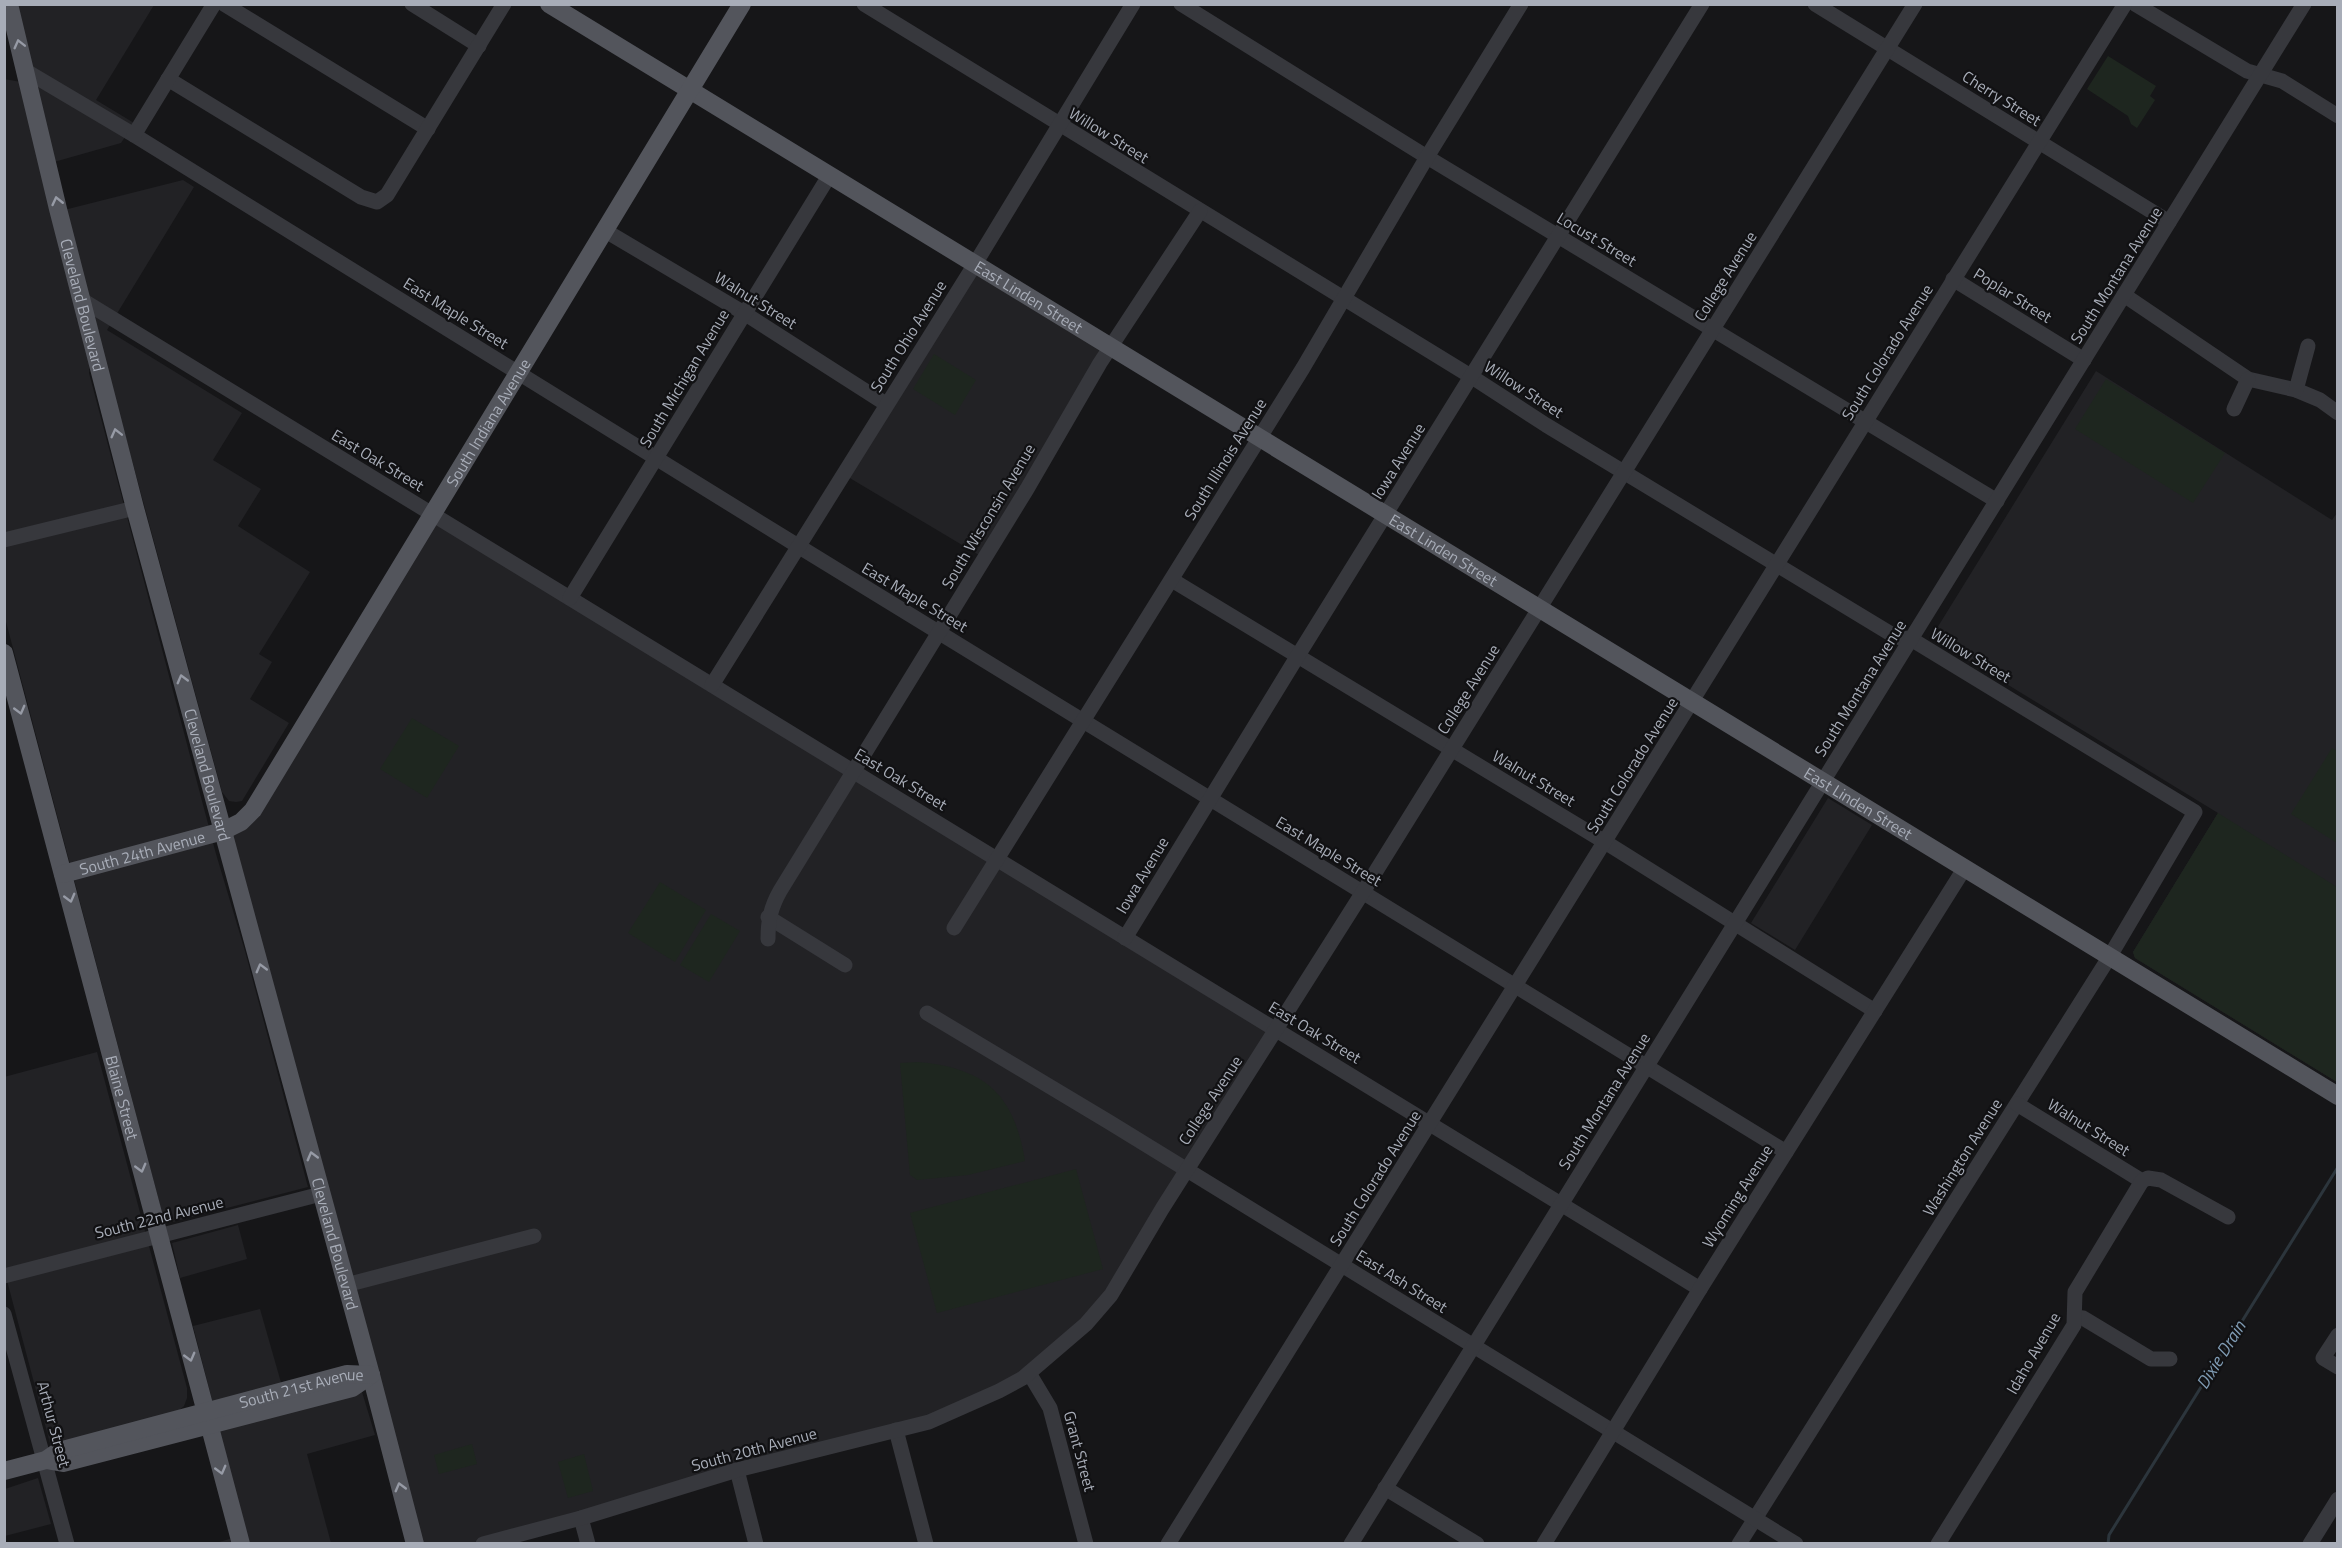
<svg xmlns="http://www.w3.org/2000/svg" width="2342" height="1548" font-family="'Titillium Web',sans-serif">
  <rect width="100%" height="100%" fill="#161618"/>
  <g fill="#222225">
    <polygon points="14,5 154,5 96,100 134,123 121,143 54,162"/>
    <polygon points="4,79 21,82 90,363 89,373 93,388 216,854 245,951 308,1187 165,1224 5,618"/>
    <polygon points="183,180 194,187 107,330 242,413 213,460 261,489 238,526 310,572 259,654 272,662 250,699 289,723 242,801 236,802 229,801 222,792 64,210"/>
    <polygon points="975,264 1111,347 984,558 843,474"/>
    <polygon points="2096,371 2332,520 2337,513 2337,1082 2135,958 2133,952 2218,813 1938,642 1934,633"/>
    <polygon points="434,515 1276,1030 1111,1295 1023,1378 929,1422 483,1543 415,1543 223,831 241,822"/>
    <polygon points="1828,798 1872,825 1795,950 1751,923"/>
    <polygon points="97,1052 187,1388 187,1398 184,1406 177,1412 51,1447 5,1273 4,1077"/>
    <polygon points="238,1225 247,1259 180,1278 172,1243"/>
    <polygon points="260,1309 282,1386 213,1404 193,1326"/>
    <polygon points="362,1392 375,1435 307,1454 331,1543 212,1544 247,1534 219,1429"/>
    <polygon points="38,1478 51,1524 5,1536 5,1489"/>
  </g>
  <g fill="#1e261f">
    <polygon points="2108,56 2156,86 2150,96 2155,100 2137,128 2131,124 2128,116 2087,89"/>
    <polygon points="934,354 976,380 955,415 913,389"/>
    <polygon points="2106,379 2225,453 2193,503 2075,429"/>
    <polygon points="412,718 459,746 427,798 380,769"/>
    <polygon points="2332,748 2337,751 2337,843 2291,814"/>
    <polygon points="2218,813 2337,887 2337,1082 2135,958 2133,952"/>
    <polygon points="660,882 706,910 675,962 628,933"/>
    <polygon points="711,914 740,931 709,982 680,965"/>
    <path d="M918,1062C985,1068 1014,1094 1025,1161L968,1175L917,1180L910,1175L900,1063Z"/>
    <polygon points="1076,1169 1103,1269 937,1313 910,1213"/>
    <polygon points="472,1444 477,1464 439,1474 434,1455"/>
    <polygon points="584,1454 593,1491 568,1498 558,1462"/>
  </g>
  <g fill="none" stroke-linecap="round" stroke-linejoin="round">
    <polyline stroke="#2c353c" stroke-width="3" points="2108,1544 2109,1535 2338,1167"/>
    <g stroke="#37383d" stroke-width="15">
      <polyline points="224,4 428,129"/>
      <polyline points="412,4 479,46"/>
      <polyline points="864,4 1472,377 1546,425 1896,637 1911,639 2195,812 2110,956 1739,1544"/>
      <polyline points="1181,4 1427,157 1997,501"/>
      <polyline points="1815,4 2169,222"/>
      <polyline points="2135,4 2247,71 2282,81 2338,116"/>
      <polyline points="26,71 134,135 798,546 1786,1152"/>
      <polyline points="168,79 361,197 377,202 387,195 504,4"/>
      <polyline points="134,135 214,4"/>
      <polyline points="604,230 744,313 886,404"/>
      <polyline points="1953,279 2084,360"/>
      <polyline points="2124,295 2248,379 2296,390 2320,400 2338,413"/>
      <polyline points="82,300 1700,1289"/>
      <polyline points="2296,390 2308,346"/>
      <polyline points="2234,409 2248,379"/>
      <polyline points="4,540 135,508"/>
      <polyline points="1172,580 1605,842 1875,1011"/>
      <polyline points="570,598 829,176"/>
      <polyline points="712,685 975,264 1133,4"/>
      <polyline points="768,917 845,965"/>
      <polyline points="954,928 1303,368 1427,157 1521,4"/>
      <polyline points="1125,938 1297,657 1702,4"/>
      <path d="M768,939C768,920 771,907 780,891L1027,489L1100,363L1200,211"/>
      <polyline points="927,1013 1109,1122 1796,1544"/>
      <polyline points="2017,1104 2142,1181"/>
      <polyline points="4,1276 321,1194"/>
      <polyline points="346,1285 534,1236"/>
      <polyline points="4,1314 67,1544"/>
      <polyline points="2075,1317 2083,1318 2151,1359 2170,1359"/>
      <polyline points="2338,1335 2323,1358 2338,1367"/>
      <polyline points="1029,1373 1050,1408 1086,1544"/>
      <polyline points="896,1430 926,1544"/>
      <polyline points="737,1470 756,1544"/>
      <polyline points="1385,1488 1477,1544"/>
      <polyline points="581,1518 588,1544"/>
      <polyline points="483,1544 581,1518 737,1470 929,1422 999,1391 1023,1378 1086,1324 1111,1295 1162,1209 1363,892 1915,4"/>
      <polyline points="1168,1544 2125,4"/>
      <polyline points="1351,1544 2304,4"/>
      <polyline points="1544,1544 1700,1289 1964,869"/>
      <polyline points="1938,1544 2074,1325 2075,1292 2142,1181 2148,1178 2161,1180 2228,1217"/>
      <polyline points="2310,1544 2338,1499"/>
    </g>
    <g stroke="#53555c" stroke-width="18">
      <path id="s1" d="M9,4L58,209L135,508L371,1375L415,1544"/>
      <path id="s2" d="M549,4L2338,1096"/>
      <path id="s3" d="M4,653L241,1544"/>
      <path id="s4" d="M63,874L223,831L241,822L253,810L742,4"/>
      <polyline points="46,1460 63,1463 352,1388 371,1375"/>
      <path id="s5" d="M4,1471L46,1460L59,1451L347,1374L371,1375"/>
    </g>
  </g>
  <defs><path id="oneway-chevron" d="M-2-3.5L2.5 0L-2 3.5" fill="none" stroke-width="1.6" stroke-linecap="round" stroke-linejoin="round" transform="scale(1.5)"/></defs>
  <g stroke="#979ba6">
    <use href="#oneway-chevron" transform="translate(19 44) rotate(-104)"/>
    <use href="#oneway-chevron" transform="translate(57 201) rotate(-103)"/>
    <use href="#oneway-chevron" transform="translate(116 433) rotate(-104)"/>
    <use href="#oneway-chevron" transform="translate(182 679) rotate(-105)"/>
    <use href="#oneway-chevron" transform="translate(20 710) rotate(75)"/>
    <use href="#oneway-chevron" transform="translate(70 898) rotate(75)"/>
    <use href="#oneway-chevron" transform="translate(261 968) rotate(-105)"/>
    <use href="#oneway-chevron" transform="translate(312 1156) rotate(-105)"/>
    <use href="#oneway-chevron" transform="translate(141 1168) rotate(75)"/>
    <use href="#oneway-chevron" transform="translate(190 1357) rotate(75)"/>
    <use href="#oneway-chevron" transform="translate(221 1470) rotate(75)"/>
    <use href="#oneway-chevron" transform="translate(400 1487) rotate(-105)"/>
  </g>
  <g text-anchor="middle" stroke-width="4.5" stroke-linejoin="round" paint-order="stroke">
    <g font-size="16" fill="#a8adb8" stroke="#111113">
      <text transform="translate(2002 98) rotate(32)" y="6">Cherry Street</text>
      <text transform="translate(1109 135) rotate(32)" y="6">Willow Street</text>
      <text transform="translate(1597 239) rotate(31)" y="6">Locust Street</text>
      <text transform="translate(2116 275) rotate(-58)" y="6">South Montana Avenue</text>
      <text transform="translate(1725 276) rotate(-58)" y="6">College Avenue</text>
      <text transform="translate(2013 295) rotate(32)" y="6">Poplar Street</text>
      <text dy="6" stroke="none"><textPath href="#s2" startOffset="562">East Linden Street</textPath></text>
      <text transform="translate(756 300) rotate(32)" y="6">Walnut Street</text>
      <text dy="6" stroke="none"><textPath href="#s1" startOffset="310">Cleveland Boulevard</textPath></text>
      <text transform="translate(456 313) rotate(32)" y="6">East Maple Street</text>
      <text transform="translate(908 336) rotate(-58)" y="6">South Ohio Avenue</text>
      <text transform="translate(1887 352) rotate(-58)" y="6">South Colorado Avenue</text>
      <text transform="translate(684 378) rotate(-59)" y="6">South Michigan Avenue</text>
      <text transform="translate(1524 389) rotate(33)" y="6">Willow Street</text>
      <text dy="6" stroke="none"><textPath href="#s4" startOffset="656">South Indiana Avenue</textPath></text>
      <text transform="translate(1225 459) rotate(-58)" y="6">South Illinois Avenue</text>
      <text transform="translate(378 460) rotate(31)" y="6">East Oak Street</text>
      <text transform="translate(1398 461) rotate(-58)" y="6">Iowa Avenue</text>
      <text transform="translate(988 516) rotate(-59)" y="6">South Wisconsin Avenue</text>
      <text dy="6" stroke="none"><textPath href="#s2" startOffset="1048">East Linden Street</textPath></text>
      <text transform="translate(915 597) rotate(31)" y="6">East Maple Street</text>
      <text transform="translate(1971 655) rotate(31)" y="6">Willow Street</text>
      <text transform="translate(1860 688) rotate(-58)" y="6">South Montana Avenue</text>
      <text transform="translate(1468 689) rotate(-58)" y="6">College Avenue</text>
      <text transform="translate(1632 765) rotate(-58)" y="6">South Colorado Avenue</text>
      <text dy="6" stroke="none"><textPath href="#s1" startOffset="796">Cleveland Boulevard</textPath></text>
      <text transform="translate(1534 778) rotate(31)" y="6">Walnut Street</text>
      <text transform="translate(901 779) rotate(31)" y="6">East Oak Street</text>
      <text dy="6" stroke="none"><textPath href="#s2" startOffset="1534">East Linden Street</textPath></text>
      <text transform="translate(1329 851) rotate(31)" y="6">East Maple Street</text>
      <text dy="6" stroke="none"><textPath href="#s4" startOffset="82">South 24th Avenue</textPath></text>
      <text transform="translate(1142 875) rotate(-59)" y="6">Iowa Avenue</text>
      <text transform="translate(1315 1032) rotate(31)" y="6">East Oak Street</text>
      <text dy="6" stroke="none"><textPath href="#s3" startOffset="460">Blaine Street</textPath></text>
      <text transform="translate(1210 1100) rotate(-57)" y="6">College Avenue</text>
      <text transform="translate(1604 1101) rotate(-58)" y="6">South Montana Avenue</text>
      <text transform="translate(2089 1127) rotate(32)" y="6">Walnut Street</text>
      <text transform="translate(1962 1157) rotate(-58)" y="6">Washington Avenue</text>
      <text transform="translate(1375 1178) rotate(-58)" y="6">South Colorado Avenue</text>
      <text transform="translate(1737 1196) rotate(-58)" y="6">Wyoming Avenue</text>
      <text transform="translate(159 1217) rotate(-14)" y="6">South 22nd Avenue</text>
      <text dy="6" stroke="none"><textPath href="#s1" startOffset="1282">Cleveland Boulevard</textPath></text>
      <text transform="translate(1402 1281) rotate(32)" y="6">East Ash Street</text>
      <text transform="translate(2033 1353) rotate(-60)" y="6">Idaho Avenue</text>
      <text dy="6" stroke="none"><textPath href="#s5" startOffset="310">South 21st Avenue</textPath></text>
      <text transform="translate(54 1424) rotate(75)" y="6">Arthur Street</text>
      <text transform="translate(754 1449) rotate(-15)" y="6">South 20th Avenue</text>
      <text transform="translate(1080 1451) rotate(75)" y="6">Grant Street</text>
    </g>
    <g font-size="18" font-style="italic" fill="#7f9bb3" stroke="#111113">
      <text transform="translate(2221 1355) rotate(-58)" y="6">Dixie Drain</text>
    </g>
  </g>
  <rect width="2342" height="1548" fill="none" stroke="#a8adb8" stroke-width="12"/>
</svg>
